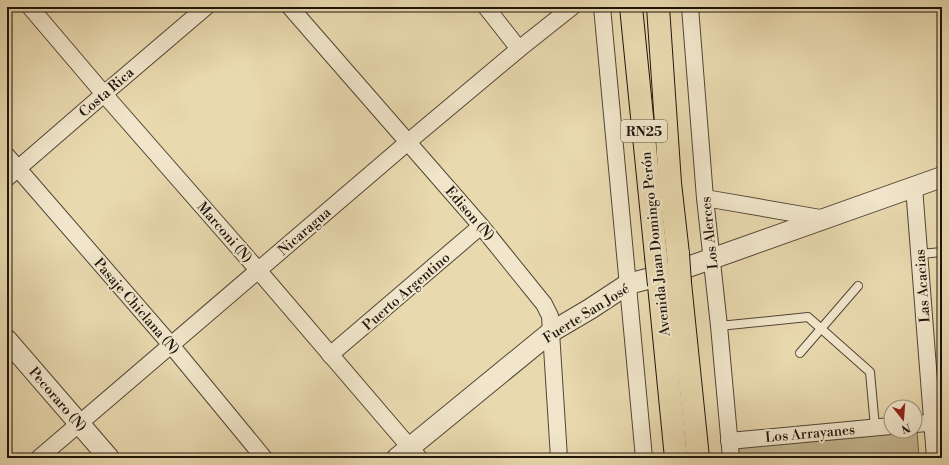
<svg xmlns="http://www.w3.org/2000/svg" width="949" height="465" font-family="'Libre Bodoni',serif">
  <rect width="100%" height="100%" fill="#e9d9af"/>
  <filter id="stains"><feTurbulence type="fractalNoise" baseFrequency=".005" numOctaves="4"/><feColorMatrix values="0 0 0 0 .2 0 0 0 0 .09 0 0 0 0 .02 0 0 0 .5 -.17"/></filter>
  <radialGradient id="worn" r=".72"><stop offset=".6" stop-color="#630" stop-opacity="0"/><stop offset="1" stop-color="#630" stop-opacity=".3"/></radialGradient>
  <polygon fill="#c6b893" stroke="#726650" points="917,430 919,458 739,458 738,446 905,431 915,431"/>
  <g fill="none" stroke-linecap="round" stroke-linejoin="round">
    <defs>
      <g id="service">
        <polyline points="920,254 942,252"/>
        <polyline points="719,326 808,317 870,372 875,427"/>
        <polyline points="800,353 858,286"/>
      </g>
      <g id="minor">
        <polyline points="30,7 104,94 258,270 419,458"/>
        <polyline points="290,7 481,226 544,304 550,316 559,458"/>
        <polyline points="486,7 519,49"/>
        <polyline points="602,7 644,458"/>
        <polyline points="690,7 705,198 719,326 731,458"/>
        <polyline points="7,156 171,345 264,458"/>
        <polyline points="7,178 104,94 206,7"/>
        <polyline points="914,187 935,458"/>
        <polyline points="705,198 826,219"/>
        <polyline points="330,355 481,226"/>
        <polyline points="915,424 942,422"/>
        <polyline points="729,441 891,426"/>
        <polyline points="39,458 408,142 519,49 572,7"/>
      </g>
      <g id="tertiary">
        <polyline points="7,340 109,458"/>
        <polyline points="397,458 551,332 590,309 628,284 670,273 711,259 942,177"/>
      </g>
      <g id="trunk">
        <polyline points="631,7 656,256"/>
        <polyline points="658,7 670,183 678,254"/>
        <polyline points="680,283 698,458"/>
        <polyline points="659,285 676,458"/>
      </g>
    </defs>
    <use href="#service" stroke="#514635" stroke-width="10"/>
    <use href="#minor" stroke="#514635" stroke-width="18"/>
    <use href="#tertiary" stroke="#514635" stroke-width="22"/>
    <use href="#trunk" stroke="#1e150c" stroke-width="24"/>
    <use href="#service" stroke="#f1e6cb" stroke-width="8"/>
    <use href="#minor" stroke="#f1e6cb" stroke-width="16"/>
    <use href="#tertiary" stroke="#f1e6cb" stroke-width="20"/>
    <use href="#trunk" stroke="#e9d9af" stroke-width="22"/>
    <defs>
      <g id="trunk-bridge">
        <polyline points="678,254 680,283"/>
        <polyline points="656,256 659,285"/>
      </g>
    </defs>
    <use href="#trunk-bridge" stroke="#1e150c" stroke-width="24" stroke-linecap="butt"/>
    <use href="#trunk-bridge" stroke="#e9d9af" stroke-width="22"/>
  </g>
  <g text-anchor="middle" stroke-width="4" stroke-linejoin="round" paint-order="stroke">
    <rect fill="#f1e6cb" stroke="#5d5445" stroke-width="1" x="621" y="120" width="46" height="22" rx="3"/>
    <g font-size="13" font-weight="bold" fill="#1e150c">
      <text x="644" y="136">RN25</text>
    </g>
    <g font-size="14" fill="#1e150c" stroke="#f1e6cb">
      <text transform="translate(106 92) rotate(-41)" y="5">Costa Rica</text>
      <text transform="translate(470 213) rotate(49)" y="5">Edison (N)</text>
      <text transform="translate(304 231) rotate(-41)" y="5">Nicaragua</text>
      <text transform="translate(225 232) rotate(49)" y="5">Marconi (N)</text>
      <text transform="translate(709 233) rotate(-96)" y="5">Los Alerces</text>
      <text transform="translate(655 244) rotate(-96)" y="5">Avenida Juan Domingo Perón</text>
      <text transform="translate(922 286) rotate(-94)" y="5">Las Acacias</text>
      <text transform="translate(406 291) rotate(-41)" y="5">Puerto Argentino</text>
      <text transform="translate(137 306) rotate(49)" y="5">Pasaje Chiclana (N)</text>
      <text transform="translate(586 313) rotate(-32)" y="5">Fuerte San José</text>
      <text transform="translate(58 399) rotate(49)" y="5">Pecoraro (N)</text>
      <text transform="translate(810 433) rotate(-5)" y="5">Los Arrayanes</text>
    </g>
  </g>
  <rect width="949" height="465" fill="none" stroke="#e9d9af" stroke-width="24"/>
  <rect x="8" y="8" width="933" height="449" fill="none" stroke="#1e150c" stroke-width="2"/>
  <rect x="12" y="12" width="925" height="441" fill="none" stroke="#1e150c"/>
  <g transform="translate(903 419) rotate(163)"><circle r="19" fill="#f1e6cb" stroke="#9d927f"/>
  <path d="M0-3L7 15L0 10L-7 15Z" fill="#8f2418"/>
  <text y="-6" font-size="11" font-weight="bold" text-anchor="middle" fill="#1e150c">N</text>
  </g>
  <rect width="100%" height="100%" filter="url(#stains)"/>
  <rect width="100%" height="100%" fill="url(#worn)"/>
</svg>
